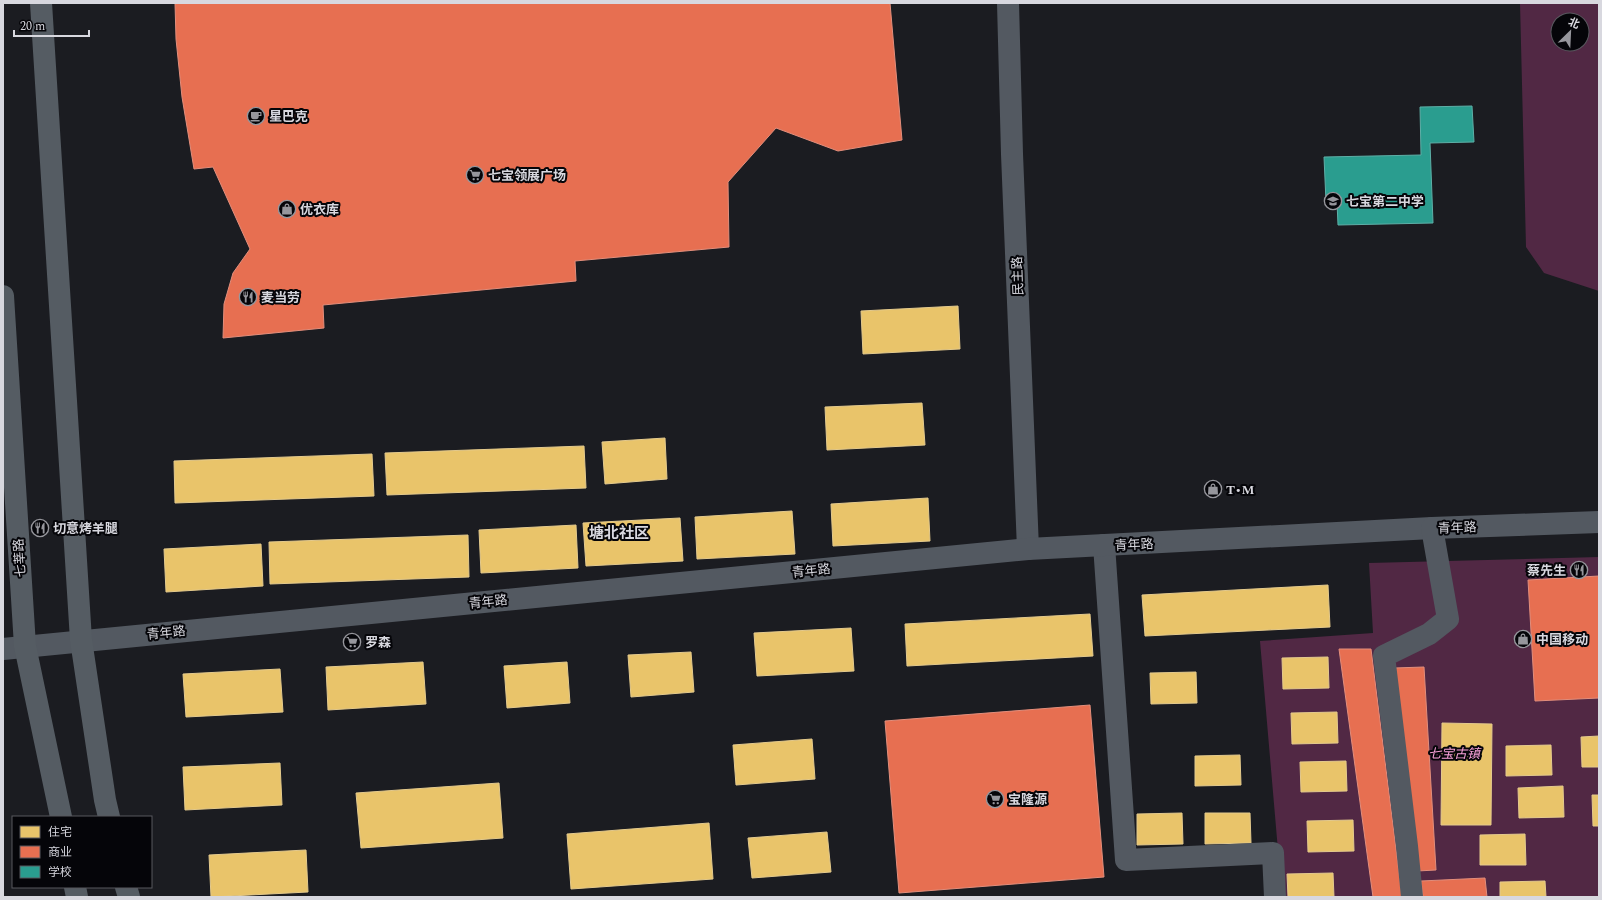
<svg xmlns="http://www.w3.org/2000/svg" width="1602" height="900" font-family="Spectral,'Noto Sans SC',serif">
  <rect width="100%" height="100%" fill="#1b1c21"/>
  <g fill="#512844" fill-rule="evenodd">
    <path d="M1520,3H1599V291L1544,273L1526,247ZM1558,20H1582V44H1558Z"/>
    <polygon points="1599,557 1599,897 1282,897 1260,641 1373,633 1369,563"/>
  </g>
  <g fill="#e9c46a" stroke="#e4ca8d">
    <polygon points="958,306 960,349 863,354 861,311"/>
    <polygon points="922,403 925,445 827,450 825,407"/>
    <polygon points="665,438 667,479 605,484 602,442"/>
    <polygon points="584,446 586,488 387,495 385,453"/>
    <polygon points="372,454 374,496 175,503 174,461"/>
    <polygon points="928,498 930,541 833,546 831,504"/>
    <polygon points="792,511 795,554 697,559 695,517"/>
    <polygon points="680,518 683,561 586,566 583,523"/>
    <polygon points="576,525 578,568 481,573 479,530"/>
    <polygon points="468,535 469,577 270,584 269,542"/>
    <polygon points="261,544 263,586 166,592 164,549"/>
    <polygon points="1328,585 1330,627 1145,636 1142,595"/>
    <polygon points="1090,614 1093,656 907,666 905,624"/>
    <polygon points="851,628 854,671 757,676 754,633"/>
    <polygon points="691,652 694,692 631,697 628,655"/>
    <polygon points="1328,657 1329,688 1283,689 1282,658"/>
    <polygon points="423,662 426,704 328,710 326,667"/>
    <polygon points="567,662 570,703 507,708 504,666"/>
    <polygon points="280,669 283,712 186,717 183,674"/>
    <polygon points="1196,672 1197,703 1151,704 1150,673"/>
    <polygon points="1337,712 1338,743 1292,744 1291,713"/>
    <polygon points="1442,723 1492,724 1491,825 1441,825"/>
    <polygon points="1599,736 1599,767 1582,767 1581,737"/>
    <polygon points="812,739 815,779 736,785 733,745"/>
    <polygon points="1551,745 1552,775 1506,776 1506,746"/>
    <polygon points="1240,755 1241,785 1195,786 1195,756"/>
    <polygon points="1346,761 1347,791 1301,792 1300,762"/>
    <polygon points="280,763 282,805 185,810 183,767"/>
    <polygon points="499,783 503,838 361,848 356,793"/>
    <polygon points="1563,786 1564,817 1519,818 1518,788"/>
    <polygon points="1592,795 1599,795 1599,826 1593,826"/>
    <polygon points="1182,813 1183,844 1137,845 1137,814"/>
    <polygon points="1205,813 1250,813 1251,843 1205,844"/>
    <polygon points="1353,820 1354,851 1308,852 1307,821"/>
    <polygon points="709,823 713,879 571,889 567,834"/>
    <polygon points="827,832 831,872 752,878 748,838"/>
    <polygon points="1525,834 1526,865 1480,865 1480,835"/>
    <polygon points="306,850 308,892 211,897 209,855"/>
    <polygon points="1333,873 1334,897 1288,897 1287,874"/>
    <polygon points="1545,881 1546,897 1500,897 1500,882"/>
  </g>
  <g fill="#e76f51" stroke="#e28e7c">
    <polygon points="175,3 890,3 902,140 838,151 776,128 728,182 729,247 575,261 576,281 323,305 324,328 223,338 224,304 233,273 250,249 213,167 194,169 182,97 176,39"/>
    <polygon points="1599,576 1599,698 1535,701 1528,580"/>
    <polygon points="1339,649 1371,649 1402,897 1373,897"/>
    <polygon points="1424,667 1436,870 1417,871 1394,668"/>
    <polygon points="1090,705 1104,877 899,893 885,721"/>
    <polygon points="1485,878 1487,897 1423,897 1421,881"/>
  </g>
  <polygon fill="#2a9d8f" stroke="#5eafa7" points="1472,106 1474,142 1430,143 1433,223 1338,225 1337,202 1326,202 1324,157 1421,155 1420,107"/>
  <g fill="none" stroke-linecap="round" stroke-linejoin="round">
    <g stroke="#535961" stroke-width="22">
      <polyline points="1008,3 1012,154 1028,549"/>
      <polyline points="1104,545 1126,860 1273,853 1275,897"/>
      <polyline points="3,649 1028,549 1432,528 1599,522"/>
      <polyline points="1412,897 1407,846 1384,656 1429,634 1448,619 1432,528"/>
    </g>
    <g stroke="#555c63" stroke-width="22">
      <polyline points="41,3 81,640 105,800 109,817"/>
      <polyline points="3,296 25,646 61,817"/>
      <polyline points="75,887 77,897"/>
      <polyline points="126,887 129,897"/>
    </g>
  </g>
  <defs>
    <symbol id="cafe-ring" viewBox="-11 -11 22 22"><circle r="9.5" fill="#050509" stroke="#96969c" stroke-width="1.5"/><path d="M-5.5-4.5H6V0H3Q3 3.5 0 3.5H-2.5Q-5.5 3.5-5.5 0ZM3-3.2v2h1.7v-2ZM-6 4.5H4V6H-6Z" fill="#96969c"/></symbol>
    <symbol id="supermarket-ring" viewBox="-11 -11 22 22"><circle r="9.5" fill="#050509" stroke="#96969c" stroke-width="1.5"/><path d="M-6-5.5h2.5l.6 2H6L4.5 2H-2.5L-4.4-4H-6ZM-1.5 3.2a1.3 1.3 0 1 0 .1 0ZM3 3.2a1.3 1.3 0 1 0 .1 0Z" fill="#96969c"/></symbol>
    <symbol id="school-ring" viewBox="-11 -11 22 22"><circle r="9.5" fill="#050509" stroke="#96969c" stroke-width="1.5"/><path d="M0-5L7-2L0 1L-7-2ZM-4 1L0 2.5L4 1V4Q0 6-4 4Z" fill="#96969c"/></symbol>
    <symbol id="shop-ring" viewBox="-11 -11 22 22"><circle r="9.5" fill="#050509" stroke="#96969c" stroke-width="1.5"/><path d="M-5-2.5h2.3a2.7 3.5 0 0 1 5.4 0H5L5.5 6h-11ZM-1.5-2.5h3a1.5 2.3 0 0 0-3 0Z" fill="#96969c"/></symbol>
    <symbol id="restaurant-ring" viewBox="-11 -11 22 22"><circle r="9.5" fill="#050509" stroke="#96969c" stroke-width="1.5"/><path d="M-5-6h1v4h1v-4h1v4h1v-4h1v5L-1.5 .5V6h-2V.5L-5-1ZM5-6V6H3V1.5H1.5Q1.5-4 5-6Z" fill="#96969c"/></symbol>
  </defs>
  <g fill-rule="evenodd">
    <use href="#cafe-ring" x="246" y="106" width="20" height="20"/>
    <use href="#supermarket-ring" x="465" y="165" width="20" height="20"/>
    <use href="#school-ring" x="1323" y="191" width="20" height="20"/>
    <use href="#shop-ring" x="277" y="199" width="20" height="20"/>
    <use href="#restaurant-ring" x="238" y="287" width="20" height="20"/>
    <use href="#shop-ring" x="1203" y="479" width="20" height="20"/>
    <use href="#restaurant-ring" x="30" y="518" width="20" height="20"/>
    <use href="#restaurant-ring" x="1569" y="560" width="20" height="20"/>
    <use href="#shop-ring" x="1513" y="629" width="20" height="20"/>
    <use href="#supermarket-ring" x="342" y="632" width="20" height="20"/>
    <use href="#supermarket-ring" x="985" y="789" width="20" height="20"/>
  </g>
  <g text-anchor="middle" stroke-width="4" stroke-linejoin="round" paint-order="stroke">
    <g font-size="13" font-weight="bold" fill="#d8d8df" stroke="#050509" text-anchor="start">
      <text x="269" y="121">星巴克</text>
      <text x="488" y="180">七宝领展广场</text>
      <text x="1346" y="206">七宝第二中学</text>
      <text x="300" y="214">优衣库</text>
      <text x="261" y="302">麦当劳</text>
      <text x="1226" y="494">T•M</text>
      <text x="53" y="533">切意烤羊腿</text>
      <text x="1566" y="575" text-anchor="end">蔡先生</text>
      <text x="1536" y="644">中国移动</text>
      <text x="365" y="647">罗森</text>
      <text x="1008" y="804">宝隆源</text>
    </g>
    <g font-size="13" fill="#d8d8df" stroke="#050509">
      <text transform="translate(1017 276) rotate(-92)" y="5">民主路</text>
      <text transform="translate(1457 527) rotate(-2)" y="5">青年路</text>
      <text transform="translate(1134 544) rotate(-3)" y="5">青年路</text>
      <text transform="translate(19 558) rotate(-94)" y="5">七莘路</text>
      <text transform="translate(811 570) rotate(-6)" y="5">青年路</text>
      <text transform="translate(488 601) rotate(-6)" y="5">青年路</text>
      <text transform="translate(166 632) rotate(-6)" y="5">青年路</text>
    </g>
    <g font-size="13" font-style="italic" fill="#f5a0d6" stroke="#050509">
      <text x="1454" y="758">七宝古镇</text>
    </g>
    <g font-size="15" font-weight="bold" fill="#d8d8df" stroke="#050509">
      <text x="619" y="538">塘北社区</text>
    </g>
  </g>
  <rect width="1602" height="900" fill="none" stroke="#d8d8df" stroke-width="8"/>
  <rect x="12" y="816" width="140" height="72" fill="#050509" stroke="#59595f"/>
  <rect x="20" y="826" width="20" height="12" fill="#e9c46a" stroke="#59595f"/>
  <text x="48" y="836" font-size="12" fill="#d8d8df">住宅</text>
  <rect x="20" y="846" width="20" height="12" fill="#e76f51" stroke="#59595f"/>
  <text x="48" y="856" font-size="12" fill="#d8d8df">商业</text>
  <rect x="20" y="866" width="20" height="12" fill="#2a9d8f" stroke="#59595f"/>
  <text x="48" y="876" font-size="12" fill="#d8d8df">学校</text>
  <g transform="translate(1570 32) rotate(24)"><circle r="19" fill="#050509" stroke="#59595f"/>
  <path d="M0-3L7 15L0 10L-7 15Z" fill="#96969c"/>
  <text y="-6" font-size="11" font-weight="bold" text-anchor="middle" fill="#d8d8df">北</text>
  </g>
  <path d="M14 30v6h75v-6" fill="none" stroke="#d8d8df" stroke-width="2"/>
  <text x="20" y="30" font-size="12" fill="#d8d8df" stroke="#050509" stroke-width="3" paint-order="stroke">20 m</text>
</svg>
